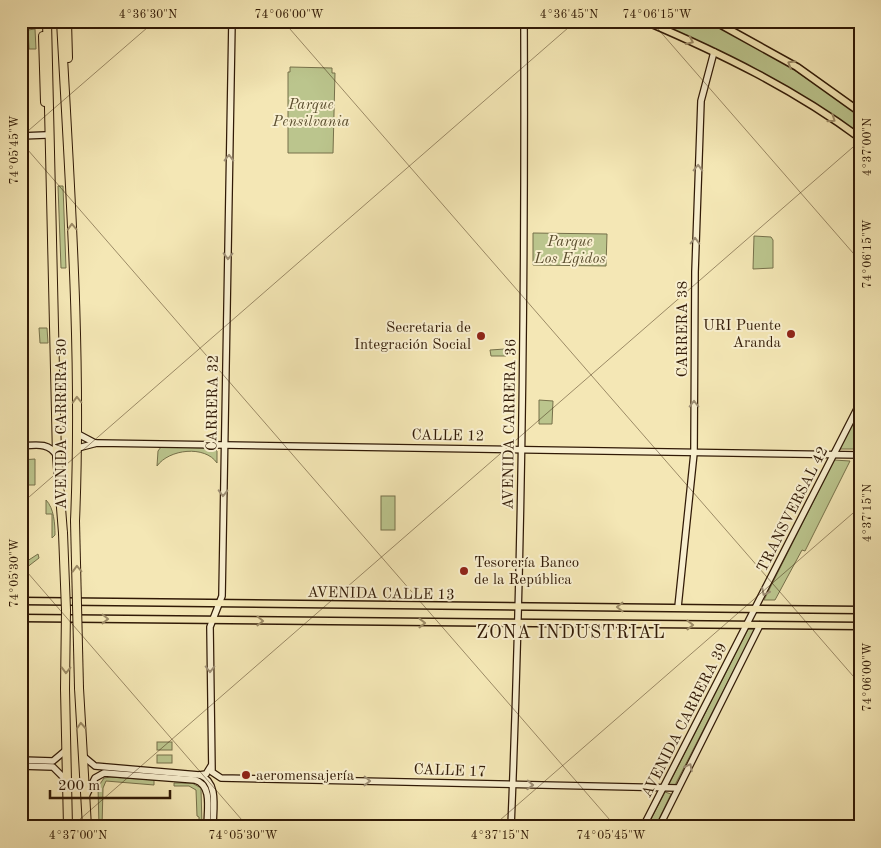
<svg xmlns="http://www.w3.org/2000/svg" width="881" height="848" font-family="'Old Standard TT',serif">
  <rect width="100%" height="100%" fill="#f4e7b5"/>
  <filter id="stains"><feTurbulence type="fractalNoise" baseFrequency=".004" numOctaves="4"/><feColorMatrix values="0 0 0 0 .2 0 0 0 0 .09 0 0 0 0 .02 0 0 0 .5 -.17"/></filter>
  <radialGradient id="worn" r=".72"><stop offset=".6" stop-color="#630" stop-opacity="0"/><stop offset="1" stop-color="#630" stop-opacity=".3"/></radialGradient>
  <g fill="#bbc58d" stroke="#76704a">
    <path d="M665,21H708L784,63L860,115V135C812,99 760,71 707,45C696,39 668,34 665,21Z"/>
    <polygon points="35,29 36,49 29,49 28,30"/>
    <polygon points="290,67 332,68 332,73 335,73 333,153 288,153 288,72 290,72"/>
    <polygon points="58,186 63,186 66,268 61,268"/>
    <polygon points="533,233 607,234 606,266 533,265"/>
    <polygon points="754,236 771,237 773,240 773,268 753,269"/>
    <polygon points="39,328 47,328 48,343 40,343"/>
    <polygon points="505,349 506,356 491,356 490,350"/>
    <polygon points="539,400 553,401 552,424 539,424"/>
    <polygon points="860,410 860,443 857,449 839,449"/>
    <path d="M161,447L214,448L217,451V463C205,445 169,449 157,466L158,451Z"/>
    <polygon points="35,459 35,485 21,485 21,460"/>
    <polygon points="834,460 850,461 805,551 802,550 775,600 764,600"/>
    <rect x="381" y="496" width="14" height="34"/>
    <path d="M46,500C54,508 55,524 55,535L52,538V514H46Z"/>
    <polygon points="38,554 39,558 26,568 24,582 26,586 21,586 21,565"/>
    <polygon points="748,629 755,629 675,785 668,786"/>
    <rect x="157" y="742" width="15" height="8"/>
    <rect x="157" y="755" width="15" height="8"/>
    <polygon points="111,777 154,780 154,785 106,781 103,788 102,827 99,827 98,787 104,778"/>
    <polygon points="174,783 192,783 201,788 202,827 199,827 199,817 197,816 196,790 189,786 174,786"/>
    <polygon points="665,792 671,794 655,827 647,827"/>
  </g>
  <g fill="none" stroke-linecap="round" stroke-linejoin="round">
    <defs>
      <g id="secondary">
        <polyline points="232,21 222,596 210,627 212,772 221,778 678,788"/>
        <polyline points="21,136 46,135"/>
        <polyline points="78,434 95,443"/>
        <path d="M21,446C36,445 49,442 57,456"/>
        <polyline points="78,448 97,443 860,455"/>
        <polyline points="678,607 694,453 695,272 701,101 714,52"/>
        <polyline points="83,756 95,766 199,775 206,774 211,766"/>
        <polyline points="21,760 53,761 66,750"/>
        <polyline points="21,766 53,767 66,780"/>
        <path d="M200,775C219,782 213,810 213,827"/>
        <path d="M86,796L95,778L104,773L195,780C213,785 207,811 207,827"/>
        <path d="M511,827C522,558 525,290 524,21"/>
        <polyline points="643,827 860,403"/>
        <polyline points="659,827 760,625"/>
      </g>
      <g id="primary">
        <path d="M645,21C720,53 794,89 860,138"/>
        <polyline points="714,21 797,67 860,112"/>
        <polyline points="21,601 860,610"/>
        <polyline points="21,618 860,626"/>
      </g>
      <g id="highway">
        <polyline points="47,21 57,457 63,533"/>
        <path d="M61,21C70,188 82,355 75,521"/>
        <polyline points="67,21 68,58"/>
        <polyline points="43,36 45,102"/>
        <polyline points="79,688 87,827"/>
        <polyline points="65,689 68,827"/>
      </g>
    </defs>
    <use href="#secondary" stroke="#311a06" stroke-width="8"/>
    <use href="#primary" stroke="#311a06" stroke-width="9"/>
    <use href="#highway" stroke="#311a06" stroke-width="10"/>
    <use href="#secondary" stroke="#f8efcf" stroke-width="5.5"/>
    <use href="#primary" stroke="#f4e7b5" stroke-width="6"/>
    <use href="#highway" stroke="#f4e7b5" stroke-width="8"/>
    <defs>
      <g id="highway-bridge">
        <polyline points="75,521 79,688"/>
        <polyline points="63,533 66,610 65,689"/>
      </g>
    </defs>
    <use href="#highway-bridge" stroke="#311a06" stroke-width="10" stroke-linecap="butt"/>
    <use href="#highway-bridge" stroke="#f4e7b5" stroke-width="8"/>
  </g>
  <defs><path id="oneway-chevron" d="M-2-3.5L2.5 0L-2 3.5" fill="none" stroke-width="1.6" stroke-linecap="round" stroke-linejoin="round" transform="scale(1.25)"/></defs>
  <g stroke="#9c8b66">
    <use href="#oneway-chevron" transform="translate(690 41) rotate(25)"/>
    <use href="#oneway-chevron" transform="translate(791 64) rotate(-148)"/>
    <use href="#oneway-chevron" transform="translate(832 119) rotate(34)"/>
    <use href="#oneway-chevron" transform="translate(72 227) rotate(-92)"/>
    <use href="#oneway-chevron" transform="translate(77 400) rotate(-92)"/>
    <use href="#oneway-chevron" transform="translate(77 569) rotate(-92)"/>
    <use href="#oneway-chevron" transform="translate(620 607) rotate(180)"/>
    <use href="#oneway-chevron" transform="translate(105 619) rotate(1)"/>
    <use href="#oneway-chevron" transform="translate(260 621) rotate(1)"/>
    <use href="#oneway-chevron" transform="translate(422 623)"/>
    <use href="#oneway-chevron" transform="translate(690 625)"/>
    <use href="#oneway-chevron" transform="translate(66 670) rotate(91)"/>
    <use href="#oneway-chevron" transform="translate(81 726) rotate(-93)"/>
  </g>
  <g stroke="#9e8f75">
    <use href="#oneway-chevron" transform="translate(229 158) rotate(-89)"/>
    <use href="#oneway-chevron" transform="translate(698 168) rotate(-88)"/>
    <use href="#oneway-chevron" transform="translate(695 241) rotate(-89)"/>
    <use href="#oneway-chevron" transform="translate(228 256) rotate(91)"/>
    <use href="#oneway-chevron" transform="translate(694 404) rotate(-90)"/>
    <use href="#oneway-chevron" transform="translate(223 493) rotate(91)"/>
    <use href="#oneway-chevron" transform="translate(765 592) rotate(117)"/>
    <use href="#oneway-chevron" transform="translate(210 669) rotate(90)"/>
    <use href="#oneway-chevron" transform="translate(689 767) rotate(-63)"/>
    <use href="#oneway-chevron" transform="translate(367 781) rotate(1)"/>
    <use href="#oneway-chevron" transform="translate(530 785) rotate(2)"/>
  </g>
  <path fill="none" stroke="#311a06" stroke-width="1" stroke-opacity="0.45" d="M283,21L860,684M651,21L860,261M21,137L155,21M21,142L616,827M21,504L576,21M21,565L248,827M71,827L860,141M492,827L860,507"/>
  <g fill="#8f2418" stroke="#f8efcf" stroke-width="2">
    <circle cx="791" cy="334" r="5"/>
    <circle cx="481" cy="336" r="5"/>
    <circle cx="464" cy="571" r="5"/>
    <circle cx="246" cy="775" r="5"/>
  </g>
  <g text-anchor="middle" stroke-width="4" stroke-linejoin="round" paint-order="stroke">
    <g font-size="15" font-style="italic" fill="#5a4d2e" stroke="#f8efcf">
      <text x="311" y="109">Parque<tspan x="311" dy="17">Pensilvania</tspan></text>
      <text x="570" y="246">Parque<tspan x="570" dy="17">Los Egidos</tspan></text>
    </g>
    <g font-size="15" fill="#311a06" stroke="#f8efcf" text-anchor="end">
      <text x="781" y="330">URI Puente<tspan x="781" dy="17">Aranda</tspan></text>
      <text x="471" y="332">Secretaria de<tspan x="471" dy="17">Integración Social</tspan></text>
      <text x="474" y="567" text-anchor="start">Tesorería Banco<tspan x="474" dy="17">de la República</tspan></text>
      <text x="256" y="780" text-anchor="start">aeromensajería</text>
    </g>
    <g font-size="15" fill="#311a06" stroke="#f8efcf">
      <text transform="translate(682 329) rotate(-90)" y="5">CARRERA 38</text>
      <text transform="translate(212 403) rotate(-89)" y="5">CARRERA 32</text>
      <text transform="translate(61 424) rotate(-90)" y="5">AVENIDA CARRERA 30</text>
      <text transform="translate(509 424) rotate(-89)" y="5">AVENIDA CARRERA 36</text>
      <text transform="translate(448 435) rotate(1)" y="5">CALLE 12</text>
      <text transform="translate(792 509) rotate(-63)" y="5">TRANSVERSAL 42</text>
      <text transform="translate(381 593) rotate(1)" y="5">AVENIDA CALLE 13</text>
      <text transform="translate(684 720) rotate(-63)" y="5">AVENIDA CARRERA 39</text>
      <text transform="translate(450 770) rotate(2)" y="5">CALLE 17</text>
    </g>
    <g font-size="18" letter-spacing="1" fill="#311a06" stroke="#f8efcf">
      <text x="571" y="638">ZONA INDUSTRIAL</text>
    </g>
  </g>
  <rect width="881" height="848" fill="none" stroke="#f4e7b5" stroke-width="55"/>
  <path d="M50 790v8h120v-8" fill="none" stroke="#311a06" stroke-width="2.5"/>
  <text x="58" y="790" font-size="15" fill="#311a06" stroke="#f8efcf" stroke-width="4" paint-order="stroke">200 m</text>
  <rect x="28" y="28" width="826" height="792" fill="none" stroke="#311a06" stroke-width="2"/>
  <g font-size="12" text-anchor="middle" fill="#311a06">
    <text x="148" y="18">4°36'30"N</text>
    <text x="289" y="18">74°06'00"W</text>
    <text x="569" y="18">4°36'45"N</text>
    <text x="657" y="18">74°06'15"W</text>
    <text transform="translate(867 147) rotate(-90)" y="4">4°37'00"N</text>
    <text transform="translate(14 150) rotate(-90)" y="4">74°05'45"W</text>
    <text transform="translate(867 254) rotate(-90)" y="4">74°06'15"W</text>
    <text transform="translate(867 513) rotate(-90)" y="4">4°37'15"N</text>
    <text transform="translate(14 573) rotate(-90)" y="4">74°05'30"W</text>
    <text transform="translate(867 677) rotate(-90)" y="4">74°06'00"W</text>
    <text x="78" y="839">4°37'00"N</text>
    <text x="243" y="839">74°05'30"W</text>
    <text x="500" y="839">4°37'15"N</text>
    <text x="611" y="839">74°05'45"W</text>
  </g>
  <rect width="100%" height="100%" filter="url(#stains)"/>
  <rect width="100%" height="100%" fill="url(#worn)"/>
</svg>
